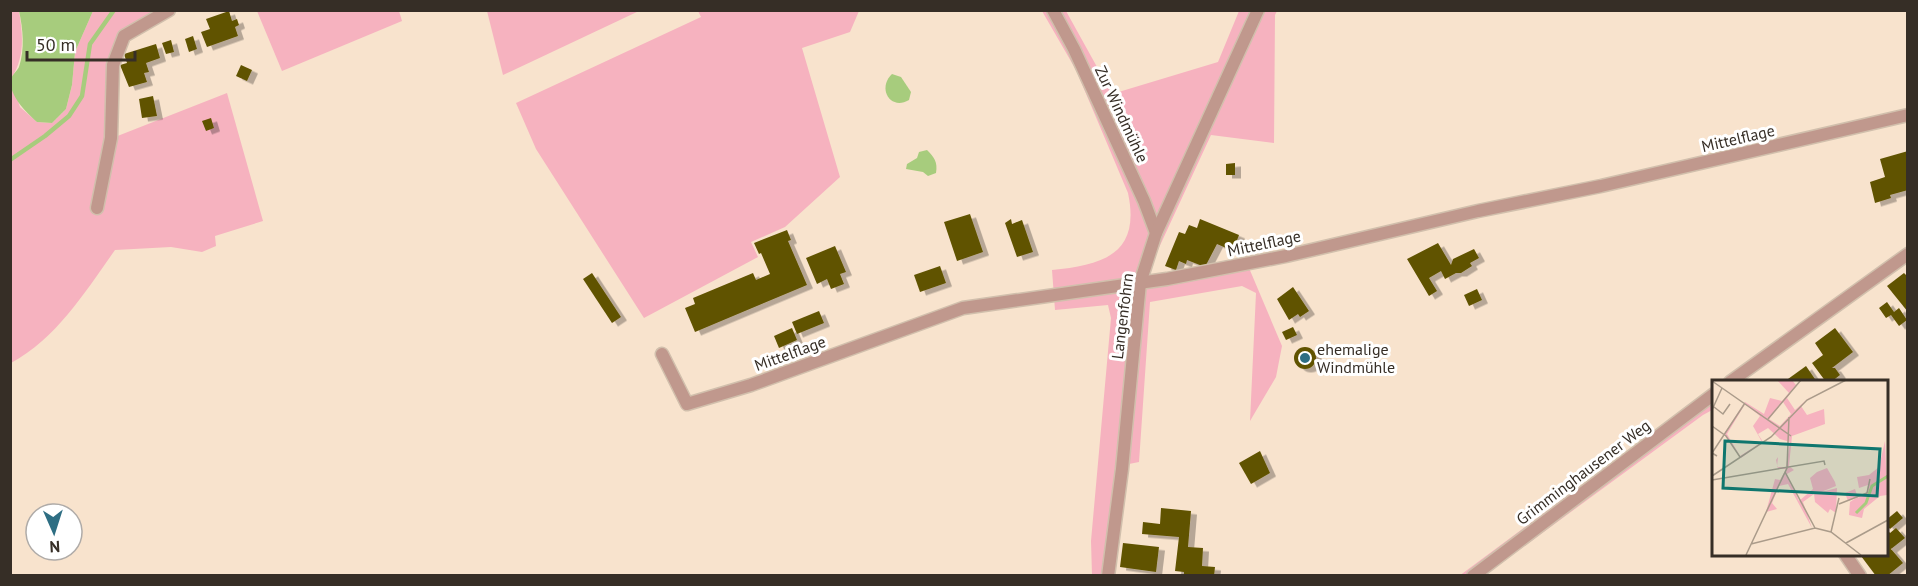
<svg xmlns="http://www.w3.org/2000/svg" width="1918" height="586" font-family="'PT Sans',sans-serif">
  <defs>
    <filter id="shadow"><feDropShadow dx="6" dy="3.5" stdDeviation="0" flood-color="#0004"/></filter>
  </defs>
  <rect width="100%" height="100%" fill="#f8e3cd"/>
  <g fill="#f6b2bf">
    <path d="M11,11H19C23,36 25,57 11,79L20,107L37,122L52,123L66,109L72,85L75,52L93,11H175L126,38L117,65L115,137L227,93L263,221L215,236L216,246L202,252L171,247L115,250C85,292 57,338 11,363Z"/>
    <polygon points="257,11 399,11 402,21 282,71"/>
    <polygon points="487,11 487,10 639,11 503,75"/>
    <polygon points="698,11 859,11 850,32 802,48 840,177 785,227 751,242 758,257 644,318 536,149 516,103 701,17"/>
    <path d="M1042,11H1066L1112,94L1218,62L1239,11H1277L1275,15L1274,143L1211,135L1151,265L1146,286L1249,268L1282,346L1276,377L1250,421L1256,293L1242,286L1150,302L1139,462L1129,464L1115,575H1092L1091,541L1111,318L1108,305L1055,310L1052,270C1103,265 1141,254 1128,193L1076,70Z"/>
    <polygon points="1714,387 1714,409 1703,415 1485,575 1459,576"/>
  </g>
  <g fill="#a7cc7d">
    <path d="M19,11H93L75,52L72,85L66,109L52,123L37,122C27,113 8,95 11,79C12,75 17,71 19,67C25,49 23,29 19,11Z"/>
    <path d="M892,74L901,77L911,92L909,100C890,111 877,88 892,74Z"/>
    <path d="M927,150C934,157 938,162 936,173L928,176L923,172L906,169L907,164L917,158L919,152Z"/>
  </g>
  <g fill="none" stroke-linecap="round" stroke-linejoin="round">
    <polyline stroke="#a7cc7d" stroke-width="4.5" points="10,160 45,136 69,116 82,96 90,44 114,10"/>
  </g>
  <g fill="#605301" filter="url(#shadow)">
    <polygon points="229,11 232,21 237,19 239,25 235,27 238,36 207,47 201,32 210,29 206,19"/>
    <polygon points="193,36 197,49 189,52 185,39"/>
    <polygon points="171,40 174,52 166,54 162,43"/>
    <polygon points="156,44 160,58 146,63 149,72 144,73 147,82 129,87 120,65 127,63 124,54"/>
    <polygon points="241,65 252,70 247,81 236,76"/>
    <polygon points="153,96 157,116 142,118 139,99"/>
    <polygon points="211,118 214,128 206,131 202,121"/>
    <polygon points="1908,151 1908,190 1890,195 1891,198 1875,203 1870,182 1885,177 1880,159"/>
    <polygon points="1235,163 1235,175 1226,175 1226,164"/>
    <polygon points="970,214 983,252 957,261 944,222"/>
    <polygon points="1011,219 1012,224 1022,220 1033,252 1017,257 1005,223"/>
    <polygon points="1200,219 1239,235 1233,251 1217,244 1205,267 1187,260 1186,264 1179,261 1176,270 1165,266 1179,232 1185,234 1189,225 1197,228"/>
    <polygon points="787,230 791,240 788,241 807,285 695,332 685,308 695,304 693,298 753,273 756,280 770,274 761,253 759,254 754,243"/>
    <polygon points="1438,243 1451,265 1453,259 1474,249 1479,258 1470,263 1472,266 1461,273 1456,273 1445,279 1441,271 1429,278 1437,291 1429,296 1407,259"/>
    <polygon points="835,246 846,272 840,274 844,284 831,289 827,279 817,284 806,258"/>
    <polygon points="940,266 946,283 920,292 914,275"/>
    <polygon points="592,273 621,317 612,323 583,279"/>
    <polygon points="1904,273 1908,277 1908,312 1887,286"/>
    <polygon points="1293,287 1309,311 1300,317 1298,314 1289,320 1277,299"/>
    <polygon points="1477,289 1482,300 1469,306 1464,295"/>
    <polygon points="1887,302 1894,312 1899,308 1907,320 1899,326 1891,315 1886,318 1879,308"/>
    <polygon points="819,311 824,323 797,334 792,322"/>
    <polygon points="1293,327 1297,335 1286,340 1282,332"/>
    <polygon points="792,328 797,340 779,348 774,336"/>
    <polygon points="1835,328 1853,352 1832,368 1835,368 1840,375 1831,382 1826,382 1812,363 1823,355 1815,343"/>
    <circle cx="1305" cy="358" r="11"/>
    <polygon points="1806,366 1817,382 1790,382 1788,379"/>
    <polygon points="1260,451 1270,473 1251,484 1239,463"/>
    <polygon points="1161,508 1191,511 1188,547 1203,548 1202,566 1215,567 1214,576 1184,576 1184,572 1175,571 1179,537 1142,534 1143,522 1160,524"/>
    <polygon points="1897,511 1903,518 1890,529 1886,524 1886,520"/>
    <polygon points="1886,528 1890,533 1896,528 1905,538 1891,549 1903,563 1887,576 1876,576 1861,556 1886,554"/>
    <polygon points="1123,543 1159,547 1156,572 1120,567"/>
  </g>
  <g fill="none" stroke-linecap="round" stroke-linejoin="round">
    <defs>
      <g id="street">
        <polyline points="1053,10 1074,49 1144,201 1156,233"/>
        <polyline points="97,208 111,138 113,65 124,36 169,10"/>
        <polyline points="662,354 687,404 751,385 963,308 1167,279 1286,256 1478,211 1601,186 1908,115"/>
        <polyline points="1730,382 1908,254"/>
        <polyline points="1845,554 1860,576"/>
        <polyline points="1108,576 1122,469 1140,283 1156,233 1258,10"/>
        <polyline points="1473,576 1714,394"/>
      </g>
    </defs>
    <use href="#street" stroke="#d1bfac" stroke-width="15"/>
    <use href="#street" stroke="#c0988d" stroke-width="12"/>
  </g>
  <circle fill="#2e6e83" stroke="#fff" stroke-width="2" cx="1305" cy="358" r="6"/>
  <g text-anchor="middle" stroke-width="6" stroke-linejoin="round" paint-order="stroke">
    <g font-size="16" fill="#362e26" stroke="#fff">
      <text transform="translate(1122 114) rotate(65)" y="6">Zur Windmühle</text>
      <text transform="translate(1738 138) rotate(-13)" y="6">Mittelflage</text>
      <text transform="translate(1264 243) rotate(-12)" y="6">Mittelflage</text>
      <text transform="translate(1122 316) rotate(-83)" y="6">Langenfohrn</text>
      <text transform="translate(790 353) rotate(-20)" y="6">Mittelflage</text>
      <text transform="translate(1583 472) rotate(-37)" y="6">Grimminghausener Weg</text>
    </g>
    <g font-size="16" fill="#362e26" stroke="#fff" text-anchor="start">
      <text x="1317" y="355">ehemalige<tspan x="1317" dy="18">Windmühle</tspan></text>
    </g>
  </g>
  <g transform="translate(1712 380)">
    <rect width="176" height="176" fill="#f8e3cd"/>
    <path d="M65,0H80L84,5L75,18L83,30L99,16L89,26L95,35L112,29L113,44L80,56L77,86L82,90L75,94L87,121L101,109L98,98L105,92L115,88L123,102L124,106L109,112L125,108L124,133L118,129L116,133L103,122L102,114L91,122L100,148L76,104L67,106L60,123L65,129L54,132L63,99L68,100L74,89H66L64,80L66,77L65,87H74L78,62L68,59L56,48L46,54L51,62L29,78L12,54L33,22L52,34L58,18L70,21L77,13ZM71,22L79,34L68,46L57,39ZM33,24L48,36L41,46L50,62L28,76L15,54ZM173,61L175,115L168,116L152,129L150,138L137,135L138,122L144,118L136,121L133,113L143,109L146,118L155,112L156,105L147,108L145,97L157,95L167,87Z" fill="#f6b2bf" fill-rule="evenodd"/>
    <path fill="none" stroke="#a7cc7d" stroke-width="3" d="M144,133L154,123L160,106L176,96"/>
    <path fill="none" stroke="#aa9b8a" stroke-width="1.5" d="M0,1L79,56M2,27L11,34L18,24M0,30L10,8M56,39L89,0M0,46L14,56L28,77M5,76L0,73L33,23M73,92L103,148M0,96L59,57L95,20L134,0M0,100L112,81L113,85M127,124L155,113L158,99M119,152L127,118M134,163L176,140M39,164L103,148L119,152L149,175M34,175L75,88L77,37"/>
    <path fill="#0f766e" fill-opacity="0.15" stroke="#0f766e" stroke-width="3" d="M13,61L168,69L165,116L11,108Z"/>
    <rect width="176" height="176" fill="none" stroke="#362e26" stroke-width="3"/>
  </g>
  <rect width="1918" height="586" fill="none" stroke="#362e26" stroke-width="24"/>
  <g transform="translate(54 532) rotate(177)"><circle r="28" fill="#ffffff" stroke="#afaba8" stroke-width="1.5"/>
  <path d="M0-4.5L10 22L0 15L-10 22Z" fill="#2e6e83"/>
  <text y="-9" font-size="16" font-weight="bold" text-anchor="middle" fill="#362e26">N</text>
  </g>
  <path d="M27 51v9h108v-9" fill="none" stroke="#362e26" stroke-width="3"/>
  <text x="36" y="51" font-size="18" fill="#362e26" stroke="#ffffff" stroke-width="4.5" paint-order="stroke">50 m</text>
</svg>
